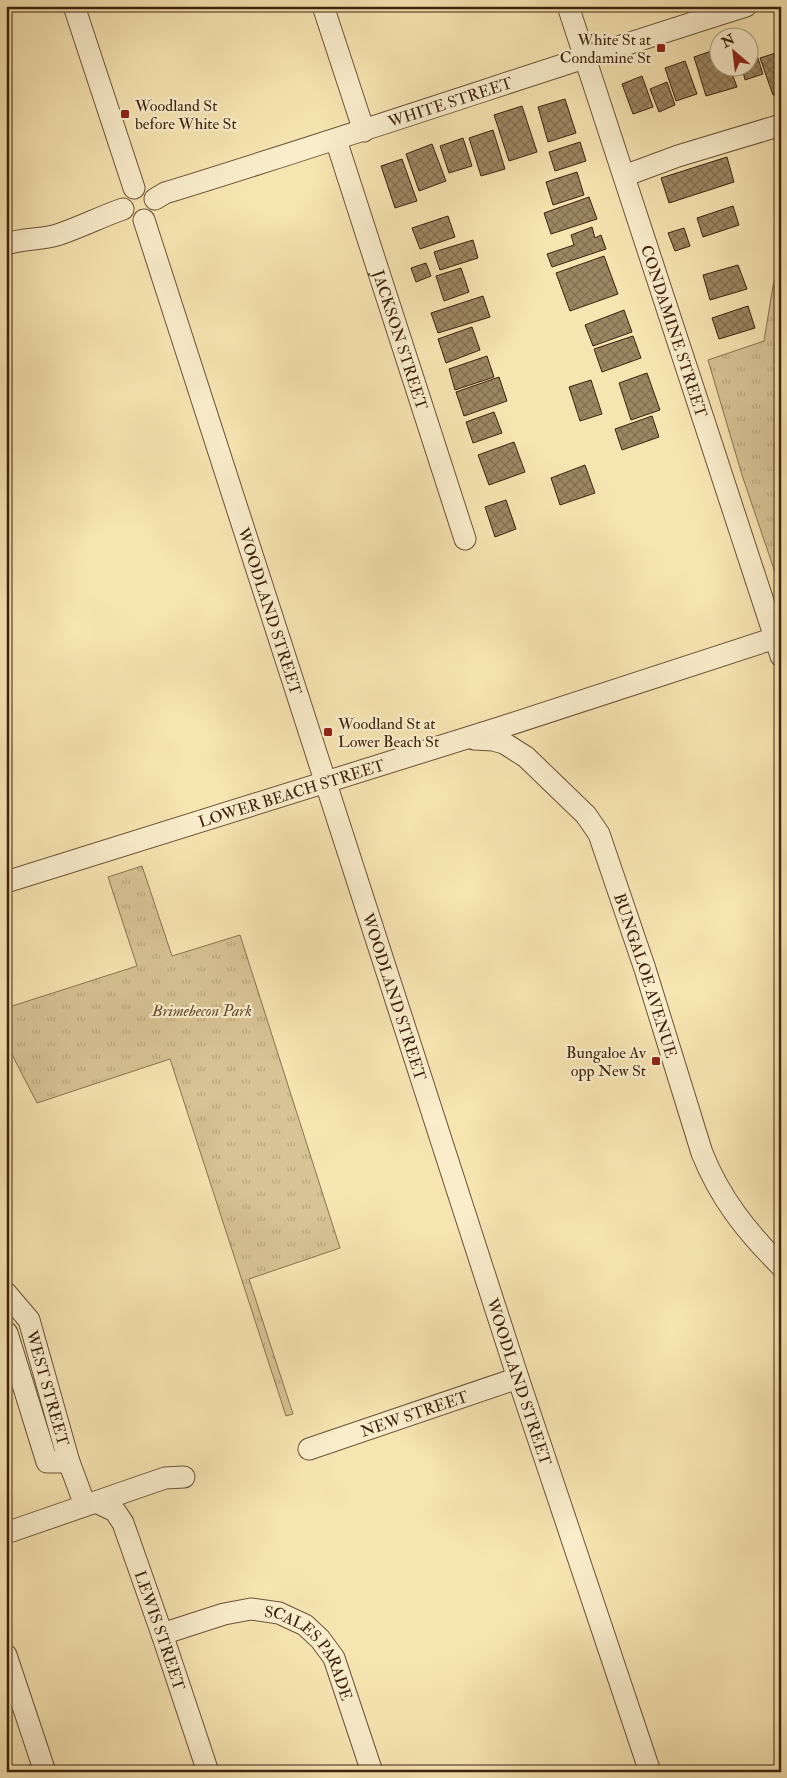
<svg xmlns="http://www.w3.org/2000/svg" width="787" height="1778" font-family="'IM FELL Double Pica',serif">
  <defs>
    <pattern id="park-tufts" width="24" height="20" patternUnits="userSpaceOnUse" patternTransform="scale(1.25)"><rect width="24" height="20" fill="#d7c395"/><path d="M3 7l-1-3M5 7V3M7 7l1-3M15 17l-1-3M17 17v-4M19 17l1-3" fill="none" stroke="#b9a77f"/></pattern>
    <pattern id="building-cross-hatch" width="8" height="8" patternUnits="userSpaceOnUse" patternTransform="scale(1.25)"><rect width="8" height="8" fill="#9d8763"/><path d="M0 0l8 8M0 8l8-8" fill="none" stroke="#816e50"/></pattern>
  </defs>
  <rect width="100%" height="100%" fill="#f6e4b1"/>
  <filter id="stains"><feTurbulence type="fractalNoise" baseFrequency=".004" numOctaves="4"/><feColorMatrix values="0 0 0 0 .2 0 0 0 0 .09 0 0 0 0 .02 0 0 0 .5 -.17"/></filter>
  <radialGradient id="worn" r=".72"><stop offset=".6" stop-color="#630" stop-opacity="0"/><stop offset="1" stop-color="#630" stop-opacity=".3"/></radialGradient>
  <g fill="url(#park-tufts)" stroke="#8a7352">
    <polygon points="780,263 781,263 781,590 742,475 708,360 764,341 773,286"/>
    <polygon points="142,866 172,956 240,935 340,1248 249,1279 293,1414 286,1416 170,1059 37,1103 6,1043 6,1008 137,966 108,877"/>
  </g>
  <g fill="url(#building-cross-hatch)" stroke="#3d230f">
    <polygon points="752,40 763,74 745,80 742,68 750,68 750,41"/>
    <polygon points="720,48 720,68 730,68 737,87 706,96 694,57"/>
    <polygon points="779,52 781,57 781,93 773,95 760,58"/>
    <polygon points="685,61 697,94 676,101 665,68"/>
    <polygon points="642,76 653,107 633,114 622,84"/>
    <polygon points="667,82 675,105 659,112 650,89"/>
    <polygon points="565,99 576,133 548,142 538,107"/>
    <polygon points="522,106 537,152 509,161 494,115"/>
    <polygon points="493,130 505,169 481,176 469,138"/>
    <polygon points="463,138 472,166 449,173 440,146"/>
    <polygon points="580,142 586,161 555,171 549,152"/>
    <polygon points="432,144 446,181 419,191 406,154"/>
    <polygon points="727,157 734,182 669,203 661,178"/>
    <polygon points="402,159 417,201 395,208 381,166"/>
    <polygon points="577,172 584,195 553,205 546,182"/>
    <polygon points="589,197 597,219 551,234 544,213"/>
    <polygon points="733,206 739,225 703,237 697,218"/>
    <polygon points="448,216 455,237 420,249 412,228"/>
    <polygon points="592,227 595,238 601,235 606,249 552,267 547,254 574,245 571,235"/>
    <polygon points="684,228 690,246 675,251 668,233"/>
    <polygon points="473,240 478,258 440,270 434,252"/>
    <polygon points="604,256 618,294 570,311 556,273"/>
    <polygon points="426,263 431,276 416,282 411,268"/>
    <polygon points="738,265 747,289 710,300 703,275"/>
    <polygon points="461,268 469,292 444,301 436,276"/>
    <polygon points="483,296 490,317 438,333 431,313"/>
    <polygon points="748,306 755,328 719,339 712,318"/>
    <polygon points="624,310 632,332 593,346 585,325"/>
    <polygon points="472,327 480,350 446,363 438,339"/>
    <polygon points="633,336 641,358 602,372 594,349"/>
    <polygon points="487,356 494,377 455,390 449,369"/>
    <polygon points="647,373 660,410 631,420 619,383"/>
    <polygon points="499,377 507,401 464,416 456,392"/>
    <polygon points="591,380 602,414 580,421 569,387"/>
    <polygon points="494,412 502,433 473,443 466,422"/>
    <polygon points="652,416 659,437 622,450 615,429"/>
    <polygon points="514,442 525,472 489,485 478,455"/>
    <polygon points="585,465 595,493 560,505 551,478"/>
    <polygon points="506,500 516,529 495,537 485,507"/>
  </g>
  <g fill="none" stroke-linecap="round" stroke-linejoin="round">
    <defs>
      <g id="minor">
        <polyline points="74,6 134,188"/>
        <polyline points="323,6 364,131"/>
        <path id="s1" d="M568,6L781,656"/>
        <path id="s2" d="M336,140L465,539"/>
        <polyline points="624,176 678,156 781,125"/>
        <path id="s3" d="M155,199L165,193C360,133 552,67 746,6"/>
        <path id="s4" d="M144,220L518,1378L650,1772"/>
        <path d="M6,244C24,238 40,240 57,235C79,228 100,217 123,209"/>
        <path id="s5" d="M474,739L493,740L504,743L526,757L586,815L599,834L645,969L702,1153C720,1198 746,1231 781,1266"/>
        <path id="s6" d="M6,882L502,727L775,638"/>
        <path id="s7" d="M6,1293L29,1320L69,1462L85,1505"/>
        <polyline points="7,1333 47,1462 69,1462"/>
        <path id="s8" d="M309,1449L518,1378"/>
        <path id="s9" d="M96,1502L115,1511L123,1523L162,1634L208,1772"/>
        <polyline points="6,1533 165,1478 184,1477"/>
        <path id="s10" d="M162,1634L224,1614L251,1609L279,1613L305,1625L320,1639L334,1658L372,1772"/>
        <polyline points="6,1655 45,1772"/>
      </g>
    </defs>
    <use href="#minor" stroke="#6b5338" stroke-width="23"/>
    <use href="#minor" stroke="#f9edcc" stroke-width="21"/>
  </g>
  <g fill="#8f2418" stroke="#f9edcc" stroke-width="2">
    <rect x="656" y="43" width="10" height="10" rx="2.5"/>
    <rect x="120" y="109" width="10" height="10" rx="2.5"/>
    <rect x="323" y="727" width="10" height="10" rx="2.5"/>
    <rect x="651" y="1056" width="10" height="10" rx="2.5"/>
  </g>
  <g text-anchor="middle" stroke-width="4.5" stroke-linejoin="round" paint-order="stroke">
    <g font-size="16" fill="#3d230f" stroke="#f9edcc" text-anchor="end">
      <text x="651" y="45">White St at<tspan x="651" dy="18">Condamine St</tspan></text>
      <text x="135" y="111" text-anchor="start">Woodland St<tspan x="135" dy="18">before White St</tspan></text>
      <text x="338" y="729" text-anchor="start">Woodland St at<tspan x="338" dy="18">Lower Beach St</tspan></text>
      <text x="646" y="1058">Bungaloe Av<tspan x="646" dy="18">opp New St</tspan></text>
    </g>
    <g font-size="16" fill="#3d230f" stroke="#f9edcc">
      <text dy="6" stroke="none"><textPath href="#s3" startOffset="311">WHITE STREET</textPath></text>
      <text dy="6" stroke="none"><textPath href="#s1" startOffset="342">CONDAMINE STREET</textPath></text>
      <text dy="6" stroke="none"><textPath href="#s2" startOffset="210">JACKSON STREET</textPath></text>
      <text dy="6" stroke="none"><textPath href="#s4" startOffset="411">WOODLAND STREET</textPath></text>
      <text dy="6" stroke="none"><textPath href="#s6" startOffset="299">LOWER BEACH STREET</textPath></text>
      <text dy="6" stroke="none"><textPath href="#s5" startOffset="312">BUNGALOE AVENUE</textPath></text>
      <text dy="6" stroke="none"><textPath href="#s4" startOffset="816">WOODLAND STREET</textPath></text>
      <text dy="6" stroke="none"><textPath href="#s4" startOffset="1221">WOODLAND STREET</textPath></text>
      <text dy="6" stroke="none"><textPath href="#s7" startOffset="106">WEST STREET</textPath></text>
      <text dy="6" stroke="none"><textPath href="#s8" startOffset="111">NEW STREET</textPath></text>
      <text dy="6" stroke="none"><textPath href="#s9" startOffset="149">LEWIS STREET</textPath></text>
      <text dy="6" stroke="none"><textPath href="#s10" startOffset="172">SCALES PARADE</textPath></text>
    </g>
    <g font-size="16" font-style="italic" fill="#644b30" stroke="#f9edcc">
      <text x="202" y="1016">Brimebecon Park</text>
    </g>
  </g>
  <rect width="787" height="1778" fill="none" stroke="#f6e4b1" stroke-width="25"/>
  <rect x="8" y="8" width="772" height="1763" fill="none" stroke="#3d230f" stroke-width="2.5"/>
  <rect x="12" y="12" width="762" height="1753" fill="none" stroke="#3d230f"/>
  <g transform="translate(734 52) rotate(332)"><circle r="24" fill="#f9edcc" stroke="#ae9c80"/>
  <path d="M0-4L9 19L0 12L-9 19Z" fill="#8f2418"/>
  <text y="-8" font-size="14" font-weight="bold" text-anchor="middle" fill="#3d230f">N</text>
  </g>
  <rect width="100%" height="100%" filter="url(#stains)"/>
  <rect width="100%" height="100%" fill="url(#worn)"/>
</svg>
